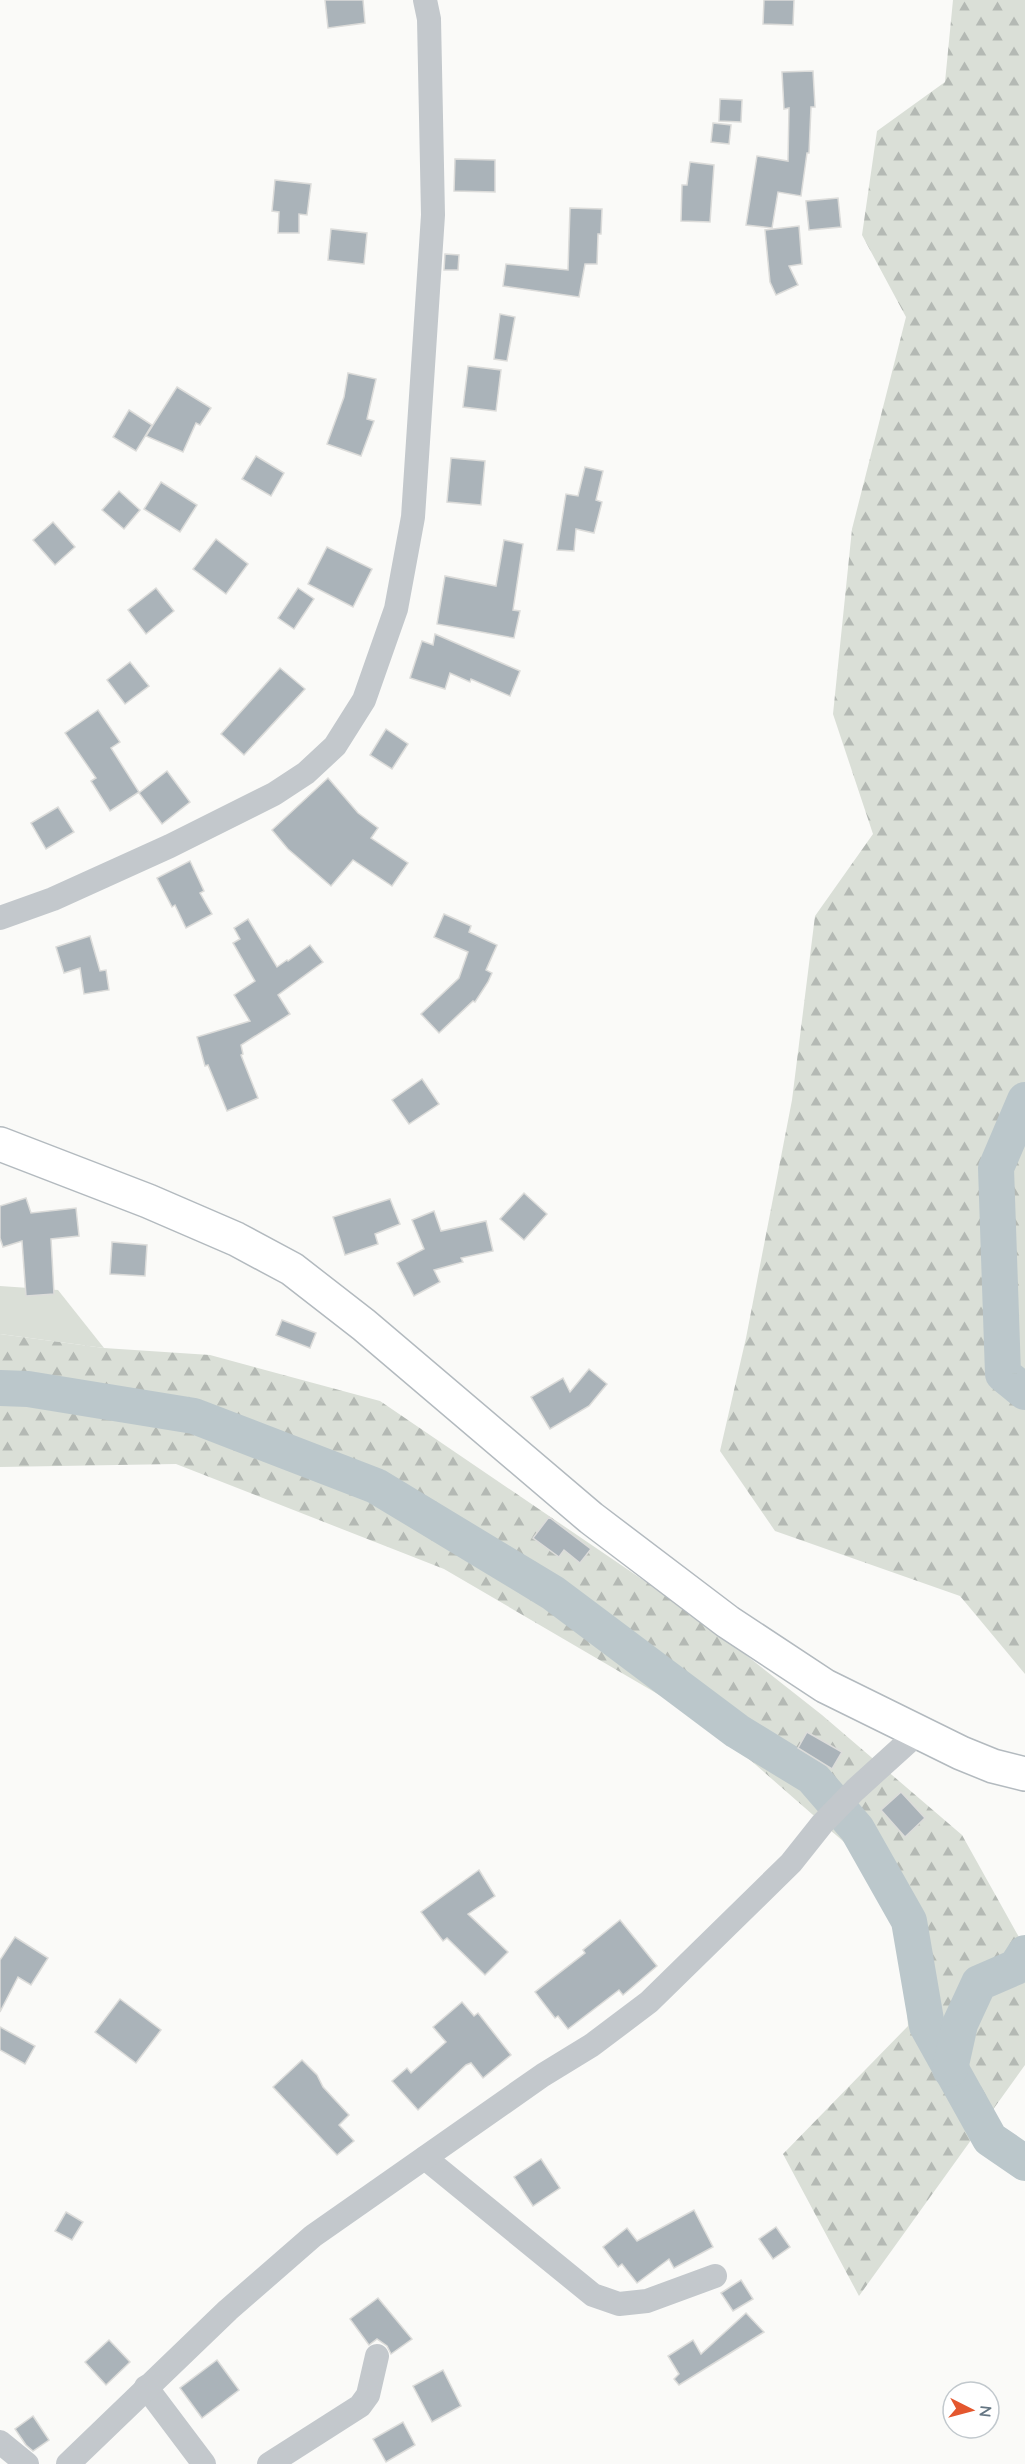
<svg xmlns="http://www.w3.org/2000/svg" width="1025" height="2464" font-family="Quicksand,sans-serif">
  <defs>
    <pattern id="forest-firs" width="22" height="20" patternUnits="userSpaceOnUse" patternTransform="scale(1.5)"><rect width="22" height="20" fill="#dadfd7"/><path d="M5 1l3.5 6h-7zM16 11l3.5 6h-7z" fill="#b4b9b4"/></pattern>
  </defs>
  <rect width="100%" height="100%" fill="#fafaf8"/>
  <polygon fill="#dadfd7" points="0,1286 58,1290 104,1348 0,1334"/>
  <g fill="url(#forest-firs)">
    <polygon points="953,0 1025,0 1025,1674 960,1596 775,1531 720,1451 746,1338 792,1100 815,916 873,834 833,714 852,529 906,317 862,235 877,131 945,82"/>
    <polygon points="0,1334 104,1348 210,1355 380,1401 699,1618 822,1715 962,1835 1025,1948 1025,2065 859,2296 783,2154 908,2026 900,1891 709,1724 444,1569 176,1464 0,1467"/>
  </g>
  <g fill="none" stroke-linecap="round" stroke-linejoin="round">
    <g stroke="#bbc7cb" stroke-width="36">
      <polyline points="1025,1100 996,1168 1003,1374 1025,1392"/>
      <polyline points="0,1388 28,1389 194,1416 376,1486 553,1593 737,1731 812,1777 857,1829 909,1921 927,2026 990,2139 1025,2163"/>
      <polyline points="950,2069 960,2024 979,1983 1016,1967 1025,1953"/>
    </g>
  </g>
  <g fill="#aab3b9" stroke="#dcdcda" stroke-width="1.5">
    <polygon points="325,0 363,0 365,23 328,28"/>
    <polygon points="764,0 794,0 793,25 763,24"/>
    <polygon points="813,71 815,107 811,107 809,153 807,153 801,196 778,192 772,228 746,225 757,156 788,161 789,108 784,109 782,72"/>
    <polygon points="720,99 742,100 741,122 719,121"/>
    <polygon points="713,123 731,125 729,144 711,142"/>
    <polygon points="455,159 495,160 495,192 454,191"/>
    <polygon points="690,162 714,165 710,222 681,221 682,185 687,185"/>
    <polygon points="275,180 311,184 307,215 299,214 299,233 278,233 279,212 272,211"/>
    <polygon points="838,198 841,227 809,230 806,201"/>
    <polygon points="570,208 602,209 601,234 598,234 597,264 585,264 579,297 503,286 506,264 568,270"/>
    <polygon points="799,226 802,264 789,266 798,285 776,295 770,282 765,230"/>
    <polygon points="331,229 367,233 364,264 328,260"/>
    <polygon points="445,254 459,255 458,270 444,270"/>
    <polygon points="500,314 515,317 507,361 494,359"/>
    <polygon points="468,366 501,370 496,411 463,407"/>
    <polygon points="348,373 376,379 367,419 374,421 361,456 327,444 344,397"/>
    <polygon points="177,387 211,408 200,425 196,423 183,452 146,436"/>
    <polygon points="129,410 152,425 136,451 113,437"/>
    <polygon points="256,456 284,473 271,496 242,479"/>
    <polygon points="451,458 485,461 481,505 447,502"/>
    <polygon points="585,467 603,471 596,500 602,502 594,533 576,529 574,551 557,550 566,494 578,496"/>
    <polygon points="161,482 197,505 180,532 144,509"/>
    <polygon points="119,491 140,510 124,529 102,510"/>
    <polygon points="53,522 75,547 55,565 33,540"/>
    <polygon points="216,539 248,564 226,594 193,569"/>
    <polygon points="504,540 523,544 513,610 520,611 514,638 437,624 445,576 496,586"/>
    <polygon points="327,547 372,569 353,607 308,584"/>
    <polygon points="156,588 174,611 146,634 128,610"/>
    <polygon points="298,588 314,599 294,629 278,618"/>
    <polygon points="435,634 520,671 510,696 471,679 470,682 450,673 445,689 410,678 422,641 433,645"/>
    <polygon points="130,662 149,686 125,704 107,680"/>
    <polygon points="280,668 305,689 244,755 221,734"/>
    <polygon points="98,710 120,742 111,748 139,792 110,811 91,781 96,778 65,733"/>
    <polygon points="386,729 408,744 392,769 370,755"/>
    <polygon points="167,771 190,802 162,824 139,793"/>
    <polygon points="328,778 358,813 378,828 371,838 408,863 392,886 353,860 331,886 288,849 272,830"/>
    <polygon points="58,807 74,832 46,849 31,823"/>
    <polygon points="190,861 204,891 200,893 212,914 186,928 175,905 172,907 157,878"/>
    <polygon points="444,914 471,926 469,932 497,945 486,970 492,973 488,982 475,1002 473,1001 439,1033 421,1014 459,978 468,952 434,937"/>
    <polygon points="248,919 277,967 287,960 288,961 310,945 323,962 278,995 290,1014 241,1045 243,1054 241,1055 258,1098 227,1111 208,1065 205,1066 197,1037 250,1021 234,995 255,981 233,943 240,939 234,928"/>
    <polygon points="90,936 100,971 106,970 109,990 84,994 80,968 64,973 56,947"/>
    <polygon points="422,1079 439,1104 409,1124 392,1100"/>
    <polygon points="524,1193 547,1214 524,1240 500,1219"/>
    <polygon points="26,1198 31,1213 76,1208 79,1236 51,1239 54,1294 26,1296 22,1241 3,1247 0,1238 0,1206"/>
    <polygon points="390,1199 400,1224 375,1234 378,1244 345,1255 333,1217"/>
    <polygon points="434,1211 441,1231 486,1221 493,1251 461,1258 463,1262 434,1270 440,1282 414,1296 397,1263 424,1249 412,1220"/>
    <polygon points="112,1242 147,1245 145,1276 110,1274"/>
    <polygon points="282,1320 316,1333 310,1348 276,1335"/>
    <polygon points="589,1369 607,1384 589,1406 550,1429 531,1397 563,1378 570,1392"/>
    <polygon points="549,1517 591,1549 580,1563 564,1550 559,1557 533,1538"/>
    <polygon points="807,1732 842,1752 832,1769 798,1748"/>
    <polygon points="901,1792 925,1818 905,1837 881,1810"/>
    <polygon points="479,1870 495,1896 468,1914 508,1952 485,1975 447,1938 443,1941 421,1912"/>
    <polygon points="620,1920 657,1966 623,1995 619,1990 568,2029 558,2016 555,2018 535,1992 585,1953 583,1950"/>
    <polygon points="15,1937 48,1958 31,1985 18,1977 0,2012 0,1960"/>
    <polygon points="120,1999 161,2030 136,2063 95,2032"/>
    <polygon points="462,2002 474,2016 478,2013 511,2055 483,2078 471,2063 466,2065 418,2110 392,2081 407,2068 411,2073 446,2042 433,2027"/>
    <polygon points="0,2027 35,2046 25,2064 0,2050"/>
    <polygon points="302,2060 317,2075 323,2087 349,2115 339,2125 354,2141 337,2155 273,2087"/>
    <polygon points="541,2159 560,2188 533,2206 514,2177"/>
    <polygon points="694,2210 713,2247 674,2268 669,2259 637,2283 622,2264 618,2267 603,2247 627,2228 637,2241"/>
    <polygon points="66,2212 83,2222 72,2240 55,2231"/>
    <polygon points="776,2227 790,2247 773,2259 759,2239"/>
    <polygon points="741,2280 753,2299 733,2311 721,2293"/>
    <polygon points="378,2298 412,2339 391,2354 387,2346 377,2339 369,2345 350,2319"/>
    <polygon points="746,2313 764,2332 679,2385 674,2379 679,2374 668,2356 693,2340 701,2354"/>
    <polygon points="109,2340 130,2362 106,2385 85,2362"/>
    <polygon points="217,2360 239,2390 202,2418 180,2388"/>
    <polygon points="443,2370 461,2406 432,2422 413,2386"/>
    <polygon points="33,2416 49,2440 33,2451 26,2445 15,2429"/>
    <polygon points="403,2422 415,2445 386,2462 373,2439"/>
  </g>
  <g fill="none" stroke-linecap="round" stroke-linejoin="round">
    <defs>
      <polyline id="secondary" points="0,1144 148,1201 236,1239 292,1269 364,1325 591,1518 728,1622 825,1686 961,1753 993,1766 1025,1774"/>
    </defs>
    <use href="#secondary" stroke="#b3babf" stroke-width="36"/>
    <g stroke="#c3c8cc" stroke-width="24">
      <polyline points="0,918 53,899 170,846 274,794 306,773 335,746 364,700 396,609 413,517 433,215 429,19 425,0"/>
      <polyline points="425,2158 593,2295 619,2304 647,2301 715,2276"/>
      <polyline points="146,2387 204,2464"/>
      <polyline points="0,2442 27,2464"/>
      <polyline points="68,2464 228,2310 313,2236 543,2075 592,2045 649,2002 791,1863 822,1824 855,1790 919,1732"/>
      <polyline points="269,2464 360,2406 368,2395 377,2356"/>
    </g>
    <use href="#secondary" stroke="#fff" stroke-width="33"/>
  </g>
  <g transform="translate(971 2410) rotate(96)"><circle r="28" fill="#ffffff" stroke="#c1c8cd" stroke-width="1.5"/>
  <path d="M0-4.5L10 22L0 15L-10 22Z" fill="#e4572e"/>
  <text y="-9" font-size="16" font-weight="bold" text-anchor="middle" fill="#657683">N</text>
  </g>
</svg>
